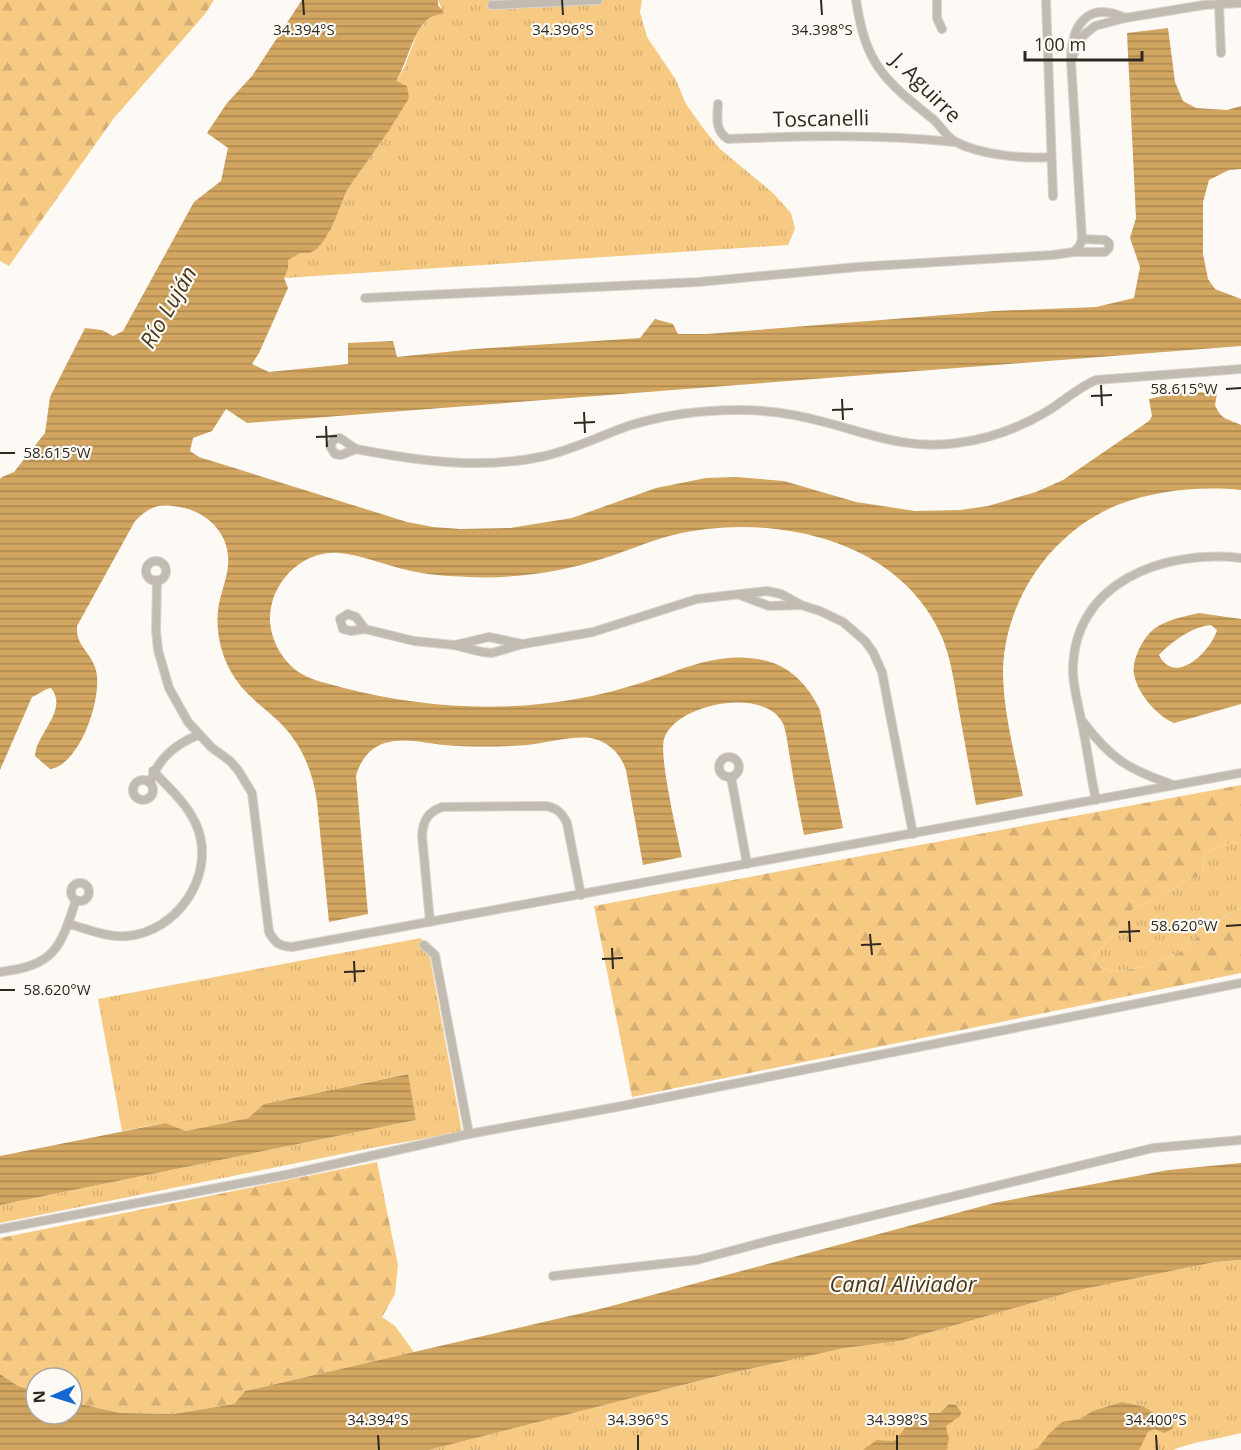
<svg xmlns="http://www.w3.org/2000/svg" width="1241" height="1450" font-family="'Open Sans',sans-serif">
  <defs>
    <pattern id="grass-tufts" width="24" height="20" patternUnits="userSpaceOnUse" patternTransform="scale(1.5)"><rect width="24" height="20" fill="#f7ca84"/><path d="M3 7l-1-3M5 7V3M7 7l1-3M15 17l-1-3M17 17v-4M19 17l1-3" fill="none" stroke="#d4ae72"/></pattern>
    <pattern id="forest-firs" width="22" height="20" patternUnits="userSpaceOnUse" patternTransform="scale(1.5)"><rect width="22" height="20" fill="#f7ca84"/><path d="M5 1l3.5 6h-7zM16 11l3.5 6h-7z" fill="#d4ae72"/></pattern>
    <pattern id="water-rules" width="6" height="5" patternUnits="userSpaceOnUse" patternTransform="scale(1.5)"><rect width="6" height="5" fill="#d2a661"/><path d="M0 2.5h6" fill="none" stroke="#ab8750"/></pattern>
  </defs>
  <rect width="100%" height="100%" fill="#fdfaf5"/>
  <g fill="url(#grass-tufts)">
    <polygon points="438,0 642,0 640,12 647,37 676,80 686,104 703,128 720,149 773,193 791,213 795,229 788,245 284,278 288,269 288,259 300,253 310,253 317,249 332,227 347,190 388,132 396,81 404,68 418,31 427,20 436,15 441,7"/>
    <polygon points="1241,842 1241,908 1227,915 1204,931 1180,952 1144,967 1113,972 1100,967 1092,958 1114,935 1134,907 1160,897 1183,882 1202,875 1205,853 1230,843"/>
    <polygon points="421,938 430,958 462,1132 371,1148 0,1223 0,1205 416,1120 407,1074 264,1104 248,1118 186,1131 164,1123 122,1131 98,999"/>
    <path d="M1241,1260V1433C1219,1439 1194,1441 1173,1450H429L718,1376L845,1348L900,1341L1074,1291L1215,1262Z"/>
  </g>
  <g fill="url(#forest-firs)">
    <polygon points="0,0 214,0 205,14 114,118 9,266 0,261"/>
    <polygon points="1241,785 1241,842 1230,843 1205,853 1202,875 1183,882 1160,897 1134,907 1114,935 1092,958 1100,967 1113,972 1144,967 1180,952 1204,931 1227,915 1241,908 1241,973 632,1097 594,906"/>
    <polygon points="377,1162 398,1265 395,1294 382,1317 395,1326 414,1352 245,1391 234,1404 173,1414 120,1413 72,1402 72,1378 36,1378 36,1391 18,1386 0,1374 0,1238"/>
  </g>
  <g fill="url(#water-rules)" fill-rule="evenodd">
    <path d="M302,0H438V5L444,13C438,15 431,16 426,21C412,34 407,64 396,81L407,86L409,98L388,132L347,190L332,227L324,240L317,249L310,253H300L288,260V269L284,278L288,288L259,353L252,364L269,372L348,364V343L393,341L397,357L475,349L640,338L655,319L673,324L678,334H707L994,311L1096,307L1134,298L1140,267L1130,238L1136,218L1127,33L1168,28L1175,82L1183,101L1196,108L1227,110L1241,106V169L1229,170L1209,180L1203,202V254L1208,279L1215,289L1241,299V346L247,423L226,409L212,431L193,438L190,451L199,457L407,522L433,527L460,529L510,528L572,518L656,488L706,478L736,477L784,481L856,502L915,511L960,510L988,506L1036,492L1063,480L1149,421L1152,416L1149,399C1173,393 1193,391 1217,393L1215,405C1222,421 1227,418 1241,425V490C1201,486 1158,490 1120,504C1053,530 1005,598 1003,670C1003,712 1015,755 1023,796L976,805C970,772 964,738 958,705C954,682 951,659 942,637C899,537 770,512 673,535C646,542 620,554 592,562C553,573 510,579 469,577C448,576 427,575 407,570C385,565 362,555 339,553C302,550 269,583 270,621C271,641 283,662 300,673C313,681 330,684 344,688C419,707 499,713 576,699C599,695 622,689 644,682C681,670 716,652 757,659C787,663 807,683 820,710L843,828L804,835C799,809 794,784 790,758C788,748 787,736 784,726C768,685 675,703 664,739C659,758 677,833 682,857L643,865L626,770C621,755 611,744 595,739C577,734 546,743 527,745C499,747 471,747 444,745C425,743 403,737 385,743C369,748 360,761 356,776L368,914L329,922L317,802C313,770 300,740 275,718C257,702 240,690 229,668C220,650 216,630 218,610C220,594 227,580 228,565C231,535 208,512 180,507C159,503 150,506 135,521L77,626C76,646 89,650 95,667C105,693 80,766 50,769L35,756C36,734 69,710 51,688C44,689 38,695 32,697L0,770V479L2,477L14,472L45,433L50,397L85,328L102,330L113,336L123,331L194,202L221,181L228,148L207,133L227,103L252,76Z"/>
    <path d="M1199,613L1241,619V704L1174,723C1157,716 1137,693 1134,674C1132,662 1140,644 1148,635C1159,621 1182,617 1199,613ZM1211,625L1217,630C1211,651 1175,687 1159,655C1172,641 1192,627 1211,625Z"/>
    <polygon points="408,1074 416,1120 0,1205 0,1156 165,1123 186,1131 248,1118 264,1104"/>
    <polygon points="1241,1163 1241,1260 1215,1262 1074,1291 900,1341 845,1348 718,1376 429,1450 0,1450 0,1374 18,1386 36,1391 36,1414 72,1414 72,1402 120,1413 173,1414 234,1404 245,1391 604,1308 994,1203 1168,1170"/>
    <polygon points="1122,1402 1144,1407 1163,1418 1170,1416 1174,1420 1173,1428 1165,1433 1154,1429 1148,1432 1139,1450 1032,1450 1038,1448 1049,1434 1062,1422 1080,1419 1093,1411"/>
    <polygon points="949,1404 956,1405 961,1412 960,1416 946,1426 949,1439 946,1450 863,1450 877,1440 892,1441 896,1440 910,1421 929,1413 940,1413"/>
  </g>
  <g fill="none" stroke-linecap="round" stroke-linejoin="round">
    <defs>
      <g id="minor">
        <path d="M856,0C866,65 883,79 933,119C941,126 947,138 956,142C980,155 1025,159 1051,157"/>
        <polyline points="937,0 937,18 942,29"/>
        <polyline points="1046,0 1053,196"/>
        <polyline points="1219,4 1221,53"/>
        <polyline points="492,5 598,0"/>
        <path d="M1125,18C1087,0 1071,26 1071,61L1079,39L1095,26L1125,18L1204,5L1241,3"/>
        <polyline points="1071,61 1082,239 1080,245 1074,252"/>
        <path d="M718,104C717,118 715,131 728,139C805,136 878,134 954,142"/>
        <polyline points="365,298 699,282 857,267 1052,255 1074,252 1105,252 1109,248 1109,243 1105,240 1082,239"/>
        <polygon points="340,438 356,449 341,455 335,454 330,446 334,439"/>
        <path d="M356,449C418,461 483,470 545,456C575,449 602,435 631,425C665,415 703,410 738,410C767,410 796,414 824,422C870,434 907,450 957,443C988,439 1019,428 1046,412C1063,402 1077,388 1096,380L1241,369"/>
        <circle cx="156" cy="571" r="10"/>
        <path d="M157,580L156,630L158,650L169,688L188,722L211,747L230,761L238,770L252,793L269,932C275,943 279,946 292,947L1241,773"/>
        <polyline points="740,595 769,606 801,605"/>
        <polygon points="348,614 356,617 365,629 351,631 343,629 340,619"/>
        <polyline points="365,629 414,641 454,645 482,652 492,653 523,644 593,632 697,599 767,591 781,594 801,605 820,611 843,622 865,641 873,652 882,672 913,834"/>
        <polyline points="455,645 489,637 522,644"/>
        <path d="M1083,722C1110,758 1129,770 1171,784"/>
        <circle cx="729" cy="767" r="10"/>
        <polyline points="731,777 747,864"/>
        <circle cx="143" cy="790" r="10"/>
        <path d="M150,783C157,760 176,743 199,735"/>
        <path d="M1096,800C1090,773 1087,746 1081,719C1078,704 1074,689 1073,674C1071,582 1164,549 1241,558"/>
        <circle cx="80" cy="892" r="9"/>
        <path d="M430,922L422,835C423,821 428,812 442,807L546,806C557,808 562,813 567,823L581,895"/>
        <path d="M69,924C87,929 108,938 127,936C177,932 215,876 198,829C189,805 170,789 153,771"/>
        <polyline points="424,945 435,955 469,1134"/>
        <path d="M0,972C55,965 60,949 76,900"/>
        <polyline points="0,1229 290,1174 469,1134 622,1106 1241,983"/>
        <polyline points="553,1276 697,1260 768,1241 1153,1148 1241,1140"/>
      </g>
    </defs>
    <use href="#minor" stroke="#d8d4cf" stroke-width="10"/>
    <use href="#minor" stroke="#c1bbb1" stroke-width="8"/>
  </g>
  <path fill="none" stroke="#2e2920" stroke-width="2" d="M303,0L304,15M562,0L563,15M821,0L822,15M1101,385L1102,406M1226,389L1241,388M1091,396L1112,395M842,399L843,420M832,410L853,409M584,412L585,433M574,423L595,422M326,426L327,447M316,437L337,436M0,453H15M1129,921L1130,942M1226,926L1241,925M1119,932L1140,931M870,934L872,955M861,945L881,944M612,948L613,969M602,959L623,958M354,961L355,982M344,972L365,971M0,990H15M378,1435L379,1450M638,1435V1450M897,1435V1450M1156,1435L1157,1450"/>
  <g text-anchor="middle" stroke-width="4.5" stroke-linejoin="round" paint-order="stroke">
    <g font-size="21" fill="#2e2920" stroke="#fdfaf5">
      <text transform="translate(926 88) rotate(45)" y="7">J. Aguirre</text>
      <text transform="translate(821 119) rotate(-1)" y="7">Toscanelli</text>
    </g>
    <g font-size="22" font-style="italic" fill="#4a3718" stroke="#fdfaf5">
      <text transform="translate(168 307) rotate(-60)" y="8">Río Luján</text>
      <text x="903" y="1292">Canal Aliviador</text>
    </g>
  </g>
  <g font-size="15" text-anchor="middle" fill="#2e2920" stroke="#fdfaf5" stroke-width="4.5" stroke-linejoin="round" paint-order="stroke">
    <text x="304" y="35">34.394°S</text>
    <text x="563" y="35">34.396°S</text>
    <text x="822" y="35">34.398°S</text>
    <text x="1184" y="394">58.615°W</text>
    <text x="57" y="458">58.615°W</text>
    <text x="1184" y="931">58.620°W</text>
    <text x="57" y="995">58.620°W</text>
    <text x="378" y="1425">34.394°S</text>
    <text x="638" y="1425">34.396°S</text>
    <text x="897" y="1425">34.398°S</text>
    <text x="1156" y="1425">34.400°S</text>
  </g>
  <g transform="translate(54 1396) rotate(267)"><circle r="28" fill="#fdfaf5" stroke="#aaa6a0" stroke-width="1.5"/>
  <path d="M0-4.5L10 22L0 15L-10 22Z" fill="#1567d1"/>
  <text y="-9" font-size="16" font-weight="bold" text-anchor="middle" fill="#2e2920">N</text>
  </g>
  <path d="M1025 51v9h117v-9" fill="none" stroke="#2e2920" stroke-width="3"/>
  <text x="1034" y="51" font-size="18" fill="#2e2920" stroke="#fdfaf5" stroke-width="4.5" paint-order="stroke">100 m</text>
</svg>
